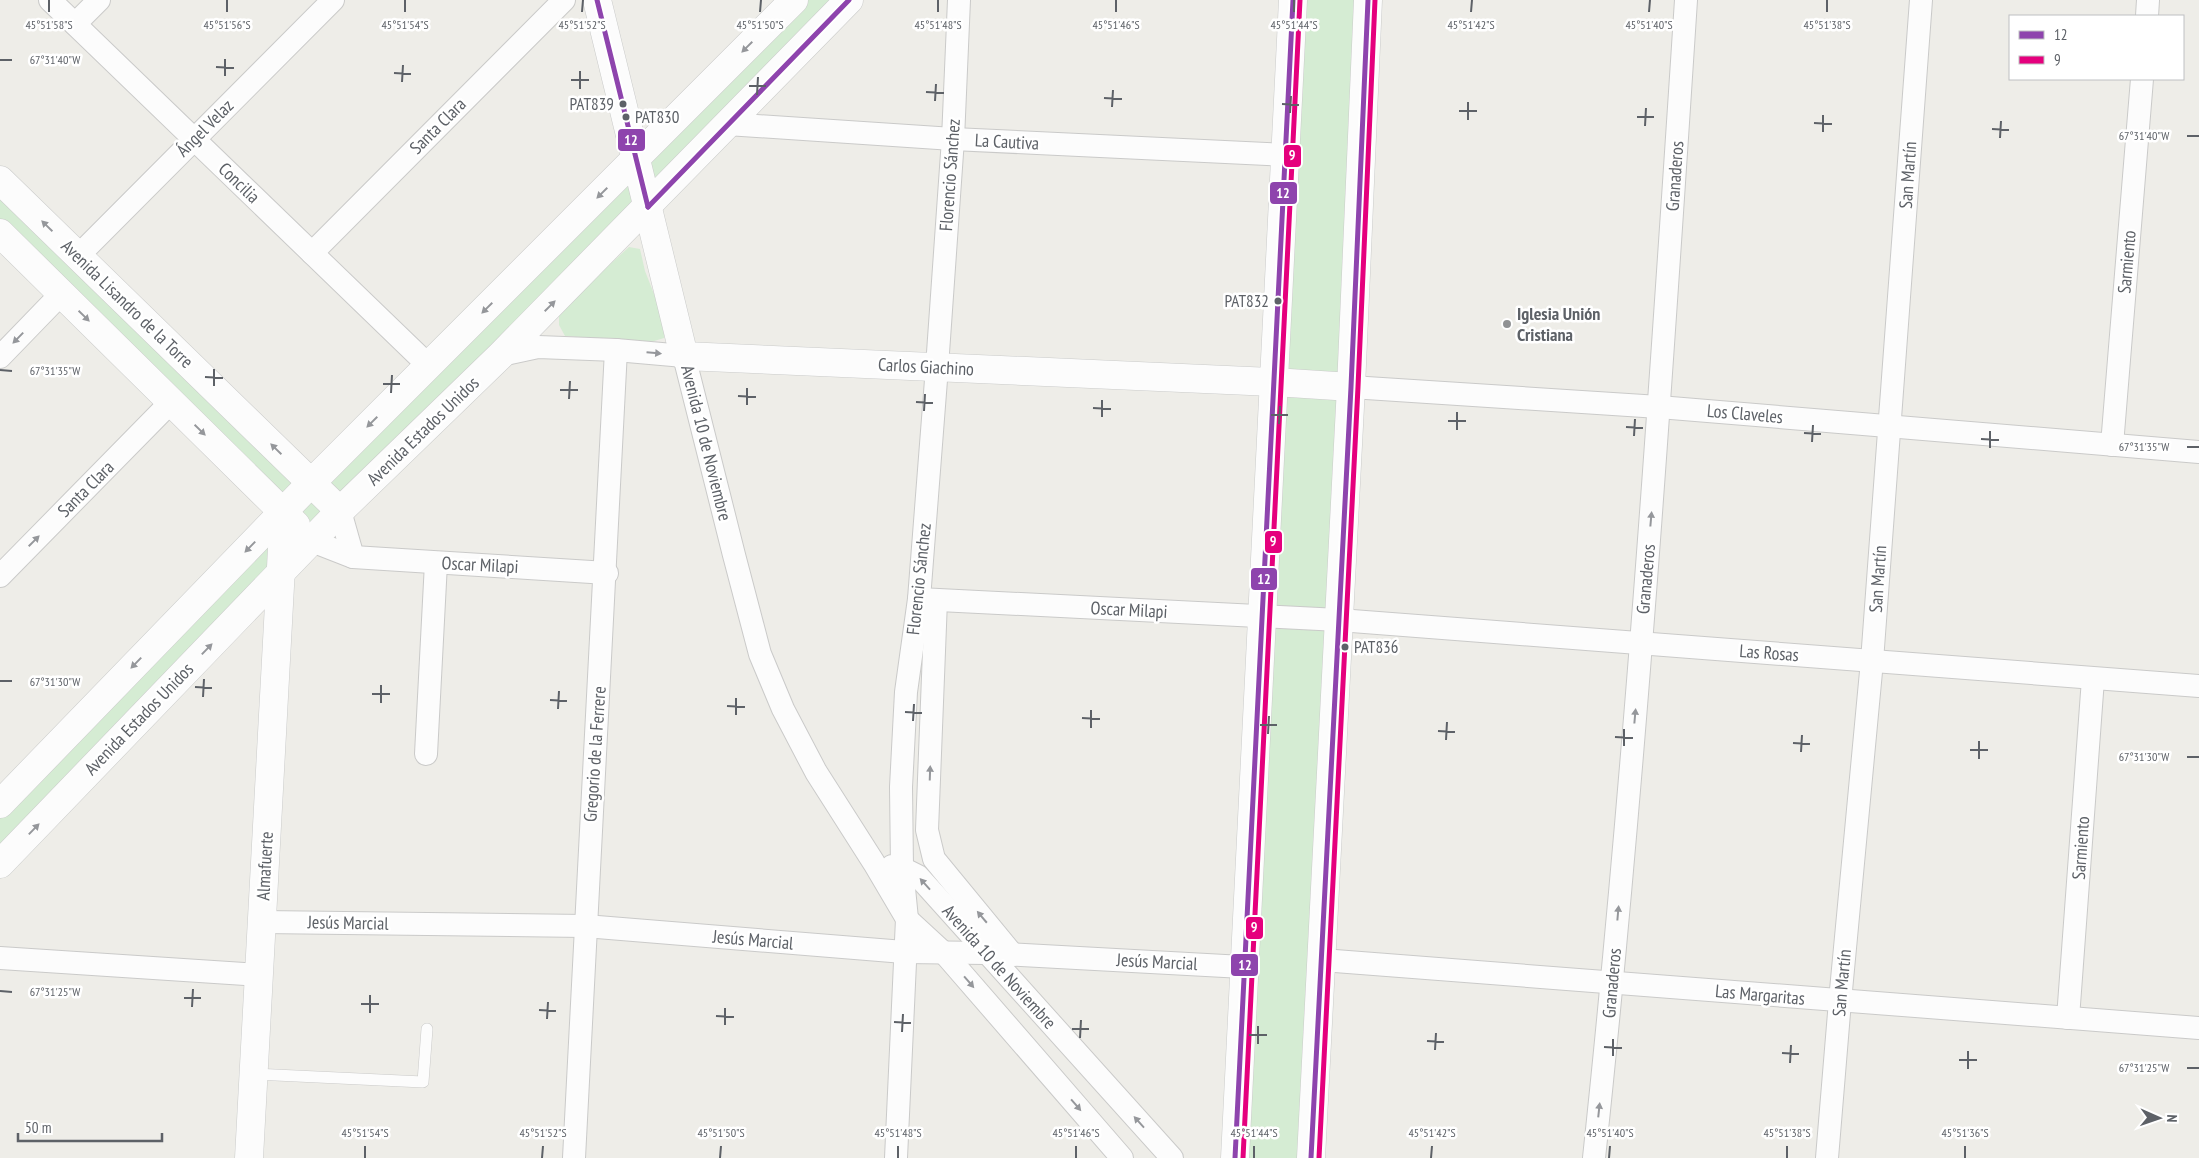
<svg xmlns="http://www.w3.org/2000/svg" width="2199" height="1158" font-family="'PT Sans Narrow',sans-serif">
  <rect width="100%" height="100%" fill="#eeede8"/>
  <g fill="#d5ecd3">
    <polygon points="794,0 849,0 0,864 0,804 283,512 0,233 0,180 311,483"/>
    <polygon points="1293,0 1368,0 1311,1158 1235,1158"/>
    <polygon points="629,247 640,249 645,271 665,322 664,338 651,342 565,336 559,325 559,311"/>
  </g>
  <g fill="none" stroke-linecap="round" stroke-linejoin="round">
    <defs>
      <polyline id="lane" points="254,1074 423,1082 427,1029"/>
      <g id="street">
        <polyline points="50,0 429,366"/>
        <polyline points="2147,16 2148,0"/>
        <polyline points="75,24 99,0"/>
        <polyline points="727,124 953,139 1287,155"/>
        <polyline points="312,253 564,0"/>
        <polyline points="78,256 333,0"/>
        <polyline points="501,355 538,347 616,350 684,356 734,555 760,654 783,709 816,772 874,863 907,919 945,954 1122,1158"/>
        <polyline points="0,357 61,294"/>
        <polyline points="1351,387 1659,407 2199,452"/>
        <polyline points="2112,445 2142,79"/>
        <polyline points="340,511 353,557"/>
        <polyline points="312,541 353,557 607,573"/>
        <polyline points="0,576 171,402"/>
        <polyline points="919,599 1339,620 2199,686"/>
        <polyline points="936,600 927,830 934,859 1013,955"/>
        <polyline points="426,754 436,563"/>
        <polyline points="892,866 902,868 918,876 1172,1158"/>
        <polyline points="262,922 585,926 904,952 986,953 1243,967"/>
        <polyline points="0,958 259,975"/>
        <polyline points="1322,960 2199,1028"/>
        <polyline points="2068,1018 2093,679"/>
        <path d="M574,1158C587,888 604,619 616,350"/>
        <polyline points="896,1158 907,919 902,868 901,787 906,692 919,599 937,367 953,139 959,0"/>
        <path d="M1594,1158C1635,773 1661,386 1686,0"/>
        <polyline points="1827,1158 1840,1001 1872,661 1921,0"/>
      </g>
      <g id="secondary">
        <polyline points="597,0 684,356 1274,382 1351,387"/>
        <polyline points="0,180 340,511"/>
        <polyline points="0,233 296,525"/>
        <polyline points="0,804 311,483 794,0"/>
        <polyline points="0,864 340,511 501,355 849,0"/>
        <polyline points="249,1158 284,512"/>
        <polyline points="1235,1158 1293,0"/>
        <polyline points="1311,1158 1351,387 1368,0"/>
      </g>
    </defs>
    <use href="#lane" stroke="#cacac9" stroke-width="12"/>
    <use href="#street" stroke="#cacac9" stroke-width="24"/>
    <use href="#secondary" stroke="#cacbca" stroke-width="29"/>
    <use href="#lane" stroke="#fcfcfc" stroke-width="11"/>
    <use href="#street" stroke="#fcfcfc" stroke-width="22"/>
    <use href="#secondary" stroke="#fcfcfc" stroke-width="28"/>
    <defs>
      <g id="bus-1">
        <polyline points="597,0 648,207"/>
        <polyline points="648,207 849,0"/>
        <polyline points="1235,1158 1293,0"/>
        <polyline points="1311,1158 1351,387 1368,0"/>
      </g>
      <g id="bus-2">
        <polyline points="1243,1158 1300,0"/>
        <polyline points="1319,1158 1358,387 1375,0"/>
      </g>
    </defs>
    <use href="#bus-1" stroke="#fff" stroke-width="9"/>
    <use href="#bus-2" stroke="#fff" stroke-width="9"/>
    <use href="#bus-1" stroke="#8e44ad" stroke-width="5"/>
    <use href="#bus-2" stroke="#e5007d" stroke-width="5"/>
  </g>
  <defs><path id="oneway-solid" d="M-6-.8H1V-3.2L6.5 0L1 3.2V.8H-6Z" transform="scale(1.25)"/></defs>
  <g fill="#95979b">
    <use href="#oneway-solid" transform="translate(747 47) rotate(135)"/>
    <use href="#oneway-solid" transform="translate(602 193) rotate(135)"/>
    <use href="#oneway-solid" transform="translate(47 226) rotate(-136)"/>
    <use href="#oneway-solid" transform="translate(550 306) rotate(-45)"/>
    <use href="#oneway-solid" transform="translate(487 308) rotate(135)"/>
    <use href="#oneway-solid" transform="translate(84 316) rotate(44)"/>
    <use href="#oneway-solid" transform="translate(18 338) rotate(134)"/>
    <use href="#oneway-solid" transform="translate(654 353) rotate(5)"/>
    <use href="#oneway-solid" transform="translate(372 422) rotate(135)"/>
    <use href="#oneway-solid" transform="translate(200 430) rotate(44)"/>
    <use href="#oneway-solid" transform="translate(276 449) rotate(-136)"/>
    <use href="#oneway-solid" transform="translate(1651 519) rotate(-85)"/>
    <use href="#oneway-solid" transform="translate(34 541) rotate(-45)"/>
    <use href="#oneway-solid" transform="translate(250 547) rotate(134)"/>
    <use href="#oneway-solid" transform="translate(207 649) rotate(-46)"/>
    <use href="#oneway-solid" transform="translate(136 663) rotate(134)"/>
    <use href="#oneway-solid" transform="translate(1635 716) rotate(-85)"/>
    <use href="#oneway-solid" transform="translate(930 773) rotate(-88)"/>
    <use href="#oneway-solid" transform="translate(34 829) rotate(-46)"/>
    <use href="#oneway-solid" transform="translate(925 884) rotate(-132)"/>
    <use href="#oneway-solid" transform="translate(1618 913) rotate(-85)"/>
    <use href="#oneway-solid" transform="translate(982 917) rotate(-130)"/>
    <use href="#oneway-solid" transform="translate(969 982) rotate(49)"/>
    <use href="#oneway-solid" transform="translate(1076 1105) rotate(49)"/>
    <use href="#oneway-solid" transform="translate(1599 1110) rotate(-84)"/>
    <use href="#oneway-solid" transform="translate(1139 1122) rotate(-132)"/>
  </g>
  <path fill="none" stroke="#5d6167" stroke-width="2" d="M49,12V0M227,12V0M405,12V0M582,12L583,0M760,12L761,0M938,12V0M1116,12V0M1294,12V0M1471,12L1472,0M1649,12L1650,0M1827,12V0M0,60H12M216,67L234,68M394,73L411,74M225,76V59M571,80H589M402,82L403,65M749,86H766M580,89V71M926,92L944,93M757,95L758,77M1104,98L1122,99M935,101L936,84M1282,104L1299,105M1112,107L1113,90M1459,111H1477M1290,113L1291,96M1637,117H1654M1468,120V102M1814,123L1832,124M1645,126L1646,108M1992,129L2009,130M1823,132V115M2187,136H2199M2000,138L2001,121M0,370L12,371M205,377L223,378M383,384H400M214,386V369M560,390H578M391,393L392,375M738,396L756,397M569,399L570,381M916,402L933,403M747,405V388M1093,408L1111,409M924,411L925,394M1271,415H1288M1102,417V400M1448,421H1466M1279,424L1280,406M1626,427L1643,428M1457,430V412M1804,433L1821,434M1634,436L1635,419M1981,439L1999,440M1812,442L1813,425M2187,447H2199M1990,448V431M0,681H12M195,687L212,688M372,694H390M203,697L204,679M550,700L567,701M381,703V685M727,706L745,707M558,709L559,691M905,712L922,713M736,715V698M1082,718L1100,719M913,721L914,704M1260,725H1277M1091,728V710M1438,731L1455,732M1268,734L1269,716M1615,737L1633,738M1446,740L1447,722M1793,743L1810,744M1624,746V729M1970,750H1988M1801,752L1802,735M2187,757H2199M1979,759V741M0,991L12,992M184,998H201M361,1004H379M192,1007L193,989M539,1010L556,1011M370,1013V995M716,1016L734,1017M547,1019L548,1002M894,1022L911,1023M725,1025V1008M1072,1029H1089M902,1032L903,1014M1249,1035H1267M1080,1038L1081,1020M1427,1041L1444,1042M1258,1044V1026M1604,1047L1622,1048M1435,1050L1436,1033M1782,1053L1799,1054M1613,1056V1039M1959,1060H1977M1790,1063L1791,1045M2187,1068H2199M1968,1069V1051M365,1158V1146M542,1158L543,1146M720,1158L721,1146M898,1158V1146M1076,1158V1146M1254,1158V1146M1431,1158L1432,1146M1609,1158L1610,1146M1787,1158V1146M1965,1158V1146"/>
  <g fill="#5d6167" stroke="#fff" stroke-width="2">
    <circle cx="623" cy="104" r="4.5"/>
    <circle cx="626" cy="117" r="4.5"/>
    <circle cx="1278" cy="301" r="4.5"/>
    <circle cx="1345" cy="647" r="4.5"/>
  </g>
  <circle fill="#909294" stroke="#fff" stroke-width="2" cx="1507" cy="324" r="5"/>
  <g text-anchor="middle" stroke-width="5" stroke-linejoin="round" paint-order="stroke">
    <g font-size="17" fill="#5d6167" stroke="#fff" text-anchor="end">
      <text x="614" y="110">PAT839</text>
      <text x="635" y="123" text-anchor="start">PAT830</text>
      <text x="1269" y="307">PAT832</text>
      <text x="1354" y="653" text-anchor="start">PAT836</text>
    </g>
    <g font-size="18" fill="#5d6167" stroke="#fff">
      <text transform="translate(438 126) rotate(-45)" y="6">Santa Clara</text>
      <text transform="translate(205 128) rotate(-45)" y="6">Ángel Velaz</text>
      <text transform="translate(1007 142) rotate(3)" y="6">La Cautiva</text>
      <text transform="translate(950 175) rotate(-86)" y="6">Florencio Sánchez</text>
      <text transform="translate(1908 175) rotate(-86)" y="6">San Martín</text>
      <text transform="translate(1675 176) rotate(-86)" y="6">Granaderos</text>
      <text transform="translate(239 183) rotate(44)" y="6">Concilia</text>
      <text transform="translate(2127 262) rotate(-85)" y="6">Sarmiento</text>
      <text transform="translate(127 304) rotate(44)" y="6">Avenida Lisandro de la Torre</text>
      <text transform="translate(926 367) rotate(3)" y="6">Carlos Giachino</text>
      <text transform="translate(1745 414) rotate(5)" y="6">Los Claveles</text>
      <text transform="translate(423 431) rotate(-44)" y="6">Avenida Estados Unidos</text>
      <text transform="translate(706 443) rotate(76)" y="6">Avenida 10 de Noviembre</text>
      <text transform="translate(86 489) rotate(-45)" y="6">Santa Clara</text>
      <text transform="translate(480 565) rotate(3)" y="6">Oscar Milapi</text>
      <text transform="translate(919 579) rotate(-84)" y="6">Florencio Sánchez</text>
      <text transform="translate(1646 579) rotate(-85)" y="6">Granaderos</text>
      <text transform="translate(1878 579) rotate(-86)" y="6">San Martín</text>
      <text transform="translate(1129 610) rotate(3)" y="6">Oscar Milapi</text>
      <text transform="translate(1769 653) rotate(4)" y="6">Las Rosas</text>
      <text transform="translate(139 719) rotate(-46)" y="6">Avenida Estados Unidos</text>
      <text transform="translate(595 754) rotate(-86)" y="6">Gregorio de la Ferrere</text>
      <text transform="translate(2081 848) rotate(-86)" y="6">Sarmiento</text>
      <text transform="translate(265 866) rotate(-87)" y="6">Almafuerte</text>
      <text transform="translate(348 923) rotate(1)" y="6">Jesús Marcial</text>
      <text transform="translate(753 940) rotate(5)" y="6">Jesús Marcial</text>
      <text transform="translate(1157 962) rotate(3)" y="6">Jesús Marcial</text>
      <text transform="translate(999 967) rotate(48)" y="6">Avenida 10 de Noviembre</text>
      <text transform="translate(1612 983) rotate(-85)" y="6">Granaderos</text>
      <text transform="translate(1842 983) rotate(-85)" y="6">San Martín</text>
      <text transform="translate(1760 995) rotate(5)" y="6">Las Margaritas</text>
    </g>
    <g font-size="18" font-weight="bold" fill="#5d6167" stroke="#fff" text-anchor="start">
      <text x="1517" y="320">Iglesia Unión<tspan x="1517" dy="21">Cristiana</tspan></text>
    </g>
  </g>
  <g font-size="12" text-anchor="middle" fill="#5d6167" stroke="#fff" stroke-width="5" stroke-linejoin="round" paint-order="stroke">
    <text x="49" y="29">45°51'58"S</text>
    <text x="227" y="29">45°51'56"S</text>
    <text x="405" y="29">45°51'54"S</text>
    <text x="582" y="29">45°51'52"S</text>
    <text x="760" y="29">45°51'50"S</text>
    <text x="938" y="29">45°51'48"S</text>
    <text x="1116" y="29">45°51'46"S</text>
    <text x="1294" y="29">45°51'44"S</text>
    <text x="1471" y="29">45°51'42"S</text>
    <text x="1649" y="29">45°51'40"S</text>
    <text x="1827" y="29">45°51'38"S</text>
    <text x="55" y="64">67°31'40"W</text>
    <text x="2144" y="140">67°31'40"W</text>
    <text x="55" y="375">67°31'35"W</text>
    <text x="2144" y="451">67°31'35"W</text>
    <text x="55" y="686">67°31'30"W</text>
    <text x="2144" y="761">67°31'30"W</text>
    <text x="55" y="996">67°31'25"W</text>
    <text x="2144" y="1072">67°31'25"W</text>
    <text x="365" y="1137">45°51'54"S</text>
    <text x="543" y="1137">45°51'52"S</text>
    <text x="721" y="1137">45°51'50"S</text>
    <text x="898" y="1137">45°51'48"S</text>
    <text x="1076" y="1137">45°51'46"S</text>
    <text x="1254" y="1137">45°51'44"S</text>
    <text x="1432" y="1137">45°51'42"S</text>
    <text x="1610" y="1137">45°51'40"S</text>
    <text x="1787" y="1137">45°51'38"S</text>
    <text x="1965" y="1137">45°51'36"S</text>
  </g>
  <g stroke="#fff" stroke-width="2">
    <rect x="617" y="128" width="29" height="24" rx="5" fill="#8e44ad"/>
    <rect x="1283" y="144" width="19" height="24" rx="5" fill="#e5007d"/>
    <rect x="1269" y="181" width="29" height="24" rx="5" fill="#8e44ad"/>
    <rect x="1264" y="530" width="19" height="24" rx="5" fill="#e5007d"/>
    <rect x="1250" y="567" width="28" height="24" rx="5" fill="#8e44ad"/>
    <rect x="1245" y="916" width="19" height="24" rx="5" fill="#e5007d"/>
    <rect x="1230" y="953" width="29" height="24" rx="5" fill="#8e44ad"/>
  </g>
  <g font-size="14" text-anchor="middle" font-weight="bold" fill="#fff">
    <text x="631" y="145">12</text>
    <text x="1292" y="160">9</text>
    <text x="1283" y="198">12</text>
    <text x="1273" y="546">9</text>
    <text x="1264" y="584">12</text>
    <text x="1254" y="932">9</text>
    <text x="1245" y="970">12</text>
  </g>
  <rect x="2009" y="15" width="175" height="65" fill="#ffffff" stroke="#bec0c2"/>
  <rect x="2019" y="31" width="25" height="8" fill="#8e44ad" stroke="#bec0c2"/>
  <text x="2054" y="40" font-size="15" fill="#5d6167">12</text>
  <rect x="2019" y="56" width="25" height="8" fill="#e5007d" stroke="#bec0c2"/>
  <text x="2054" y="65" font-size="15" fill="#5d6167">9</text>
  <g transform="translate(2159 1118) rotate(92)" stroke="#ffffff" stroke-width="4" paint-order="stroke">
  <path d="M0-4L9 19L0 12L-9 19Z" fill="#5d6167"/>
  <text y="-8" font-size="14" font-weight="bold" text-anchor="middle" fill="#5d6167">N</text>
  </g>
  <path d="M18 1133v8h144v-8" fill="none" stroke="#5d6167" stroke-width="2.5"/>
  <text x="25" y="1133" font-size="15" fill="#5d6167" stroke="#ffffff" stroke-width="4" paint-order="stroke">50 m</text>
</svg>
